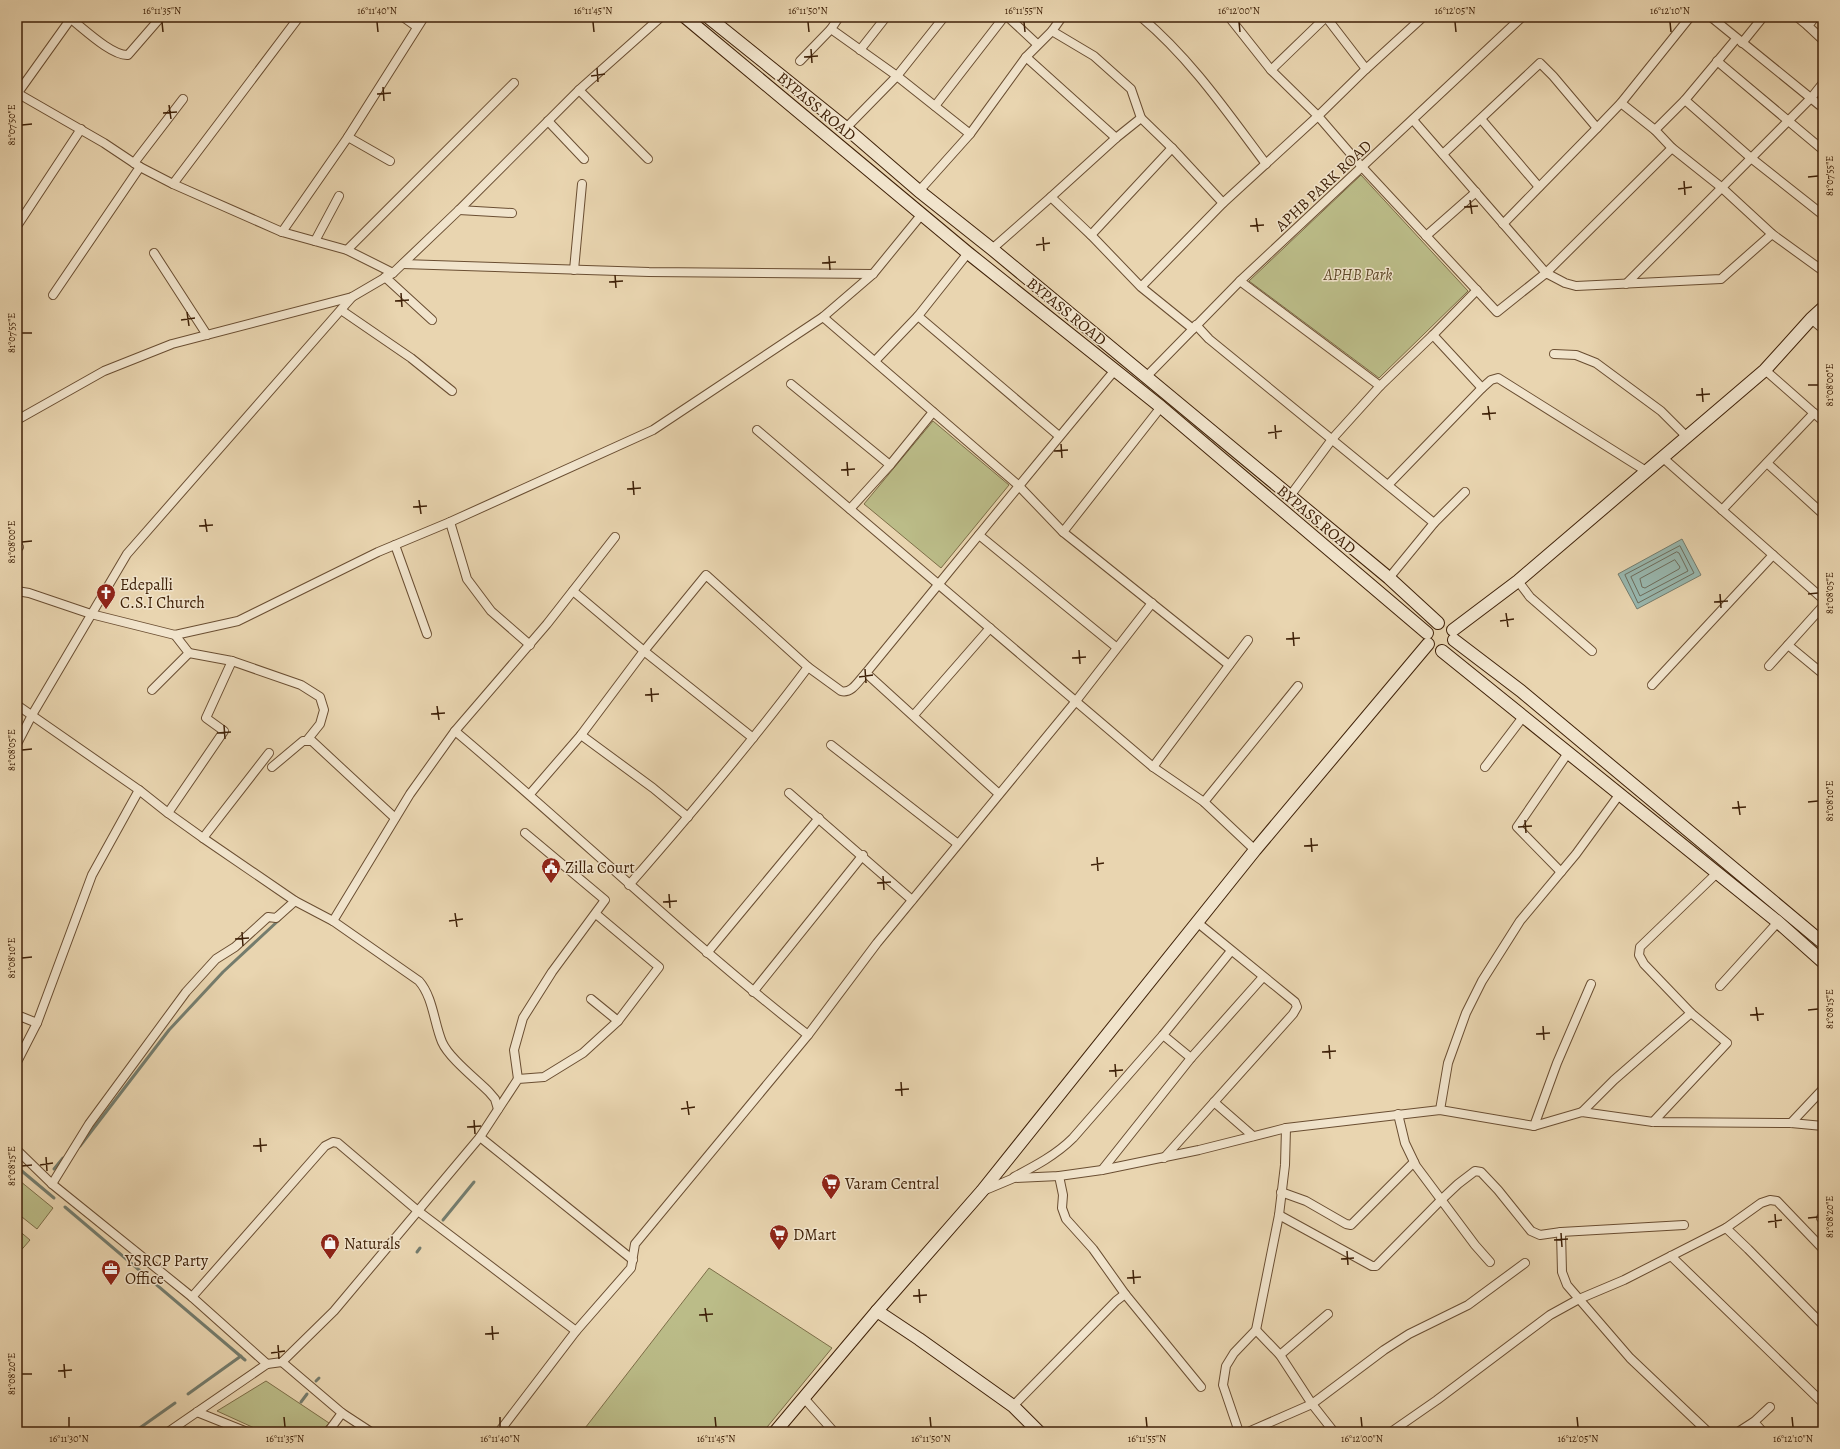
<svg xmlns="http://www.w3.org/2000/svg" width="1840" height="1449" font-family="Alegreya,serif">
  <rect width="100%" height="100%" fill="#e9d5b0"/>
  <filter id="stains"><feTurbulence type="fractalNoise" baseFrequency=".005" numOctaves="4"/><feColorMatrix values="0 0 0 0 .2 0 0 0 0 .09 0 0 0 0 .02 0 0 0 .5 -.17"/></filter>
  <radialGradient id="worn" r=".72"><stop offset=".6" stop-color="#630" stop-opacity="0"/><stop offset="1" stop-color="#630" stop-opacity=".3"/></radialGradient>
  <g fill="#bbbc88" stroke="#7d6e48">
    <polygon points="1361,175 1468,291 1379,378 1249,281"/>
    <polygon points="933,421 1009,485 941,568 864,504"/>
    <polygon points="20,1181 53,1208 37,1229 17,1213 17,1186"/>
    <polygon points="17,1229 30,1240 17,1255"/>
    <polygon points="709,1268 832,1348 763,1432 582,1432"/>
    <polygon points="266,1381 329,1423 321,1432 263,1432 217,1411"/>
  </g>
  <polygon fill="#98b8b0" stroke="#747c6d" points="1682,539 1701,575 1637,609 1618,574"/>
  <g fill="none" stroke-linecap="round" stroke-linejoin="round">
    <g stroke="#6c6c5c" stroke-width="1">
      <polygon points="1680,546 1694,573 1638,603 1625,575"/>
      <polygon points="1677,552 1679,553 1688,571 1640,596 1631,577"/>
      <polygon points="1675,560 1680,567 1679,569 1645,588 1642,587 1640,579"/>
    </g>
    <g stroke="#747c6d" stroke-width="3">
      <polyline points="80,1146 169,1030 223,972 279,920"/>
      <polyline points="17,1167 54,1198"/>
      <polyline points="54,1169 63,1158"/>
      <polyline points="65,1207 245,1360"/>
      <polyline points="443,1220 474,1182"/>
      <polyline points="417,1252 420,1248"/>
      <polyline points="316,1381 319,1378"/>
      <polyline points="188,1394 241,1356"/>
      <polyline points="301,1402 307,1394"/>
      <polyline points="134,1432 175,1403"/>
    </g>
    <defs>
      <g id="street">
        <polyline points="403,17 417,27"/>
        <polyline points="839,17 831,29 897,76 970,134"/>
        <polyline points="1008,17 1037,44"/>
        <path d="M1141,17C1191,59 1227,112 1266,164"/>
        <polyline points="1229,17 1271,70"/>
        <polyline points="1326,17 1366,69 1423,17"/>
        <polyline points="1711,17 1823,108"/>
        <polyline points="1797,17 1808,26"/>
        <polyline points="1815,17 1808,26 1823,40"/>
        <path d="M71,19C84,29 112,56 128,55L161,17"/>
        <polyline points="1052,31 1094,56 1131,89 1141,118"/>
        <polyline points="1742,43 1763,17"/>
        <polyline points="860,50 886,17"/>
        <polyline points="1026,57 1116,138"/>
        <polyline points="800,61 831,29"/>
        <polyline points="1717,61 1823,150"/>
        <polyline points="1366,69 1318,116 1362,167 1497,312 1546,273 1565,283 1576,286 1721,279 1772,234"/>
        <polyline points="579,90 648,159"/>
        <polyline points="17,93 104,143 140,167 53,295"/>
        <polyline points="17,94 72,17"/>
        <polyline points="1685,100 1751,158 1823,215"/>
        <polyline points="1621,103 1655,130"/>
        <polyline points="935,106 1004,17"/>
        <polyline points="1481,119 1539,187"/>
        <polyline points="1413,120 1546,273 1672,148 1655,130 1685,100 1736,39"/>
        <polyline points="548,121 584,159"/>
        <polyline points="846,128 897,76 944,17"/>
        <polyline points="348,137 390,161"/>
        <polyline points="1672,148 1721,187 1772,234 1823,271"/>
        <polyline points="1443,154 1540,63 1553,76 1597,128 1621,103 1690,17"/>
        <polyline points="134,163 183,99"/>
        <polyline points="140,167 173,184"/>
        <polyline points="919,191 970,134 1026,57 1052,31 1062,17"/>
        <polyline points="1223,203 1318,116 1271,70 1326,17"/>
        <polyline points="459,210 512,213"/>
        <polyline points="1503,224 1597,128"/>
        <polyline points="17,226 81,129"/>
        <polyline points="282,232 173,184 299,17"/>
        <polyline points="1091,235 1172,148"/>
        <polyline points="1426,236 1476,192"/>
        <polyline points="315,241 339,196"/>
        <polyline points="992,249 1051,197"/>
        <polyline points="347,250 514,83"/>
        <polyline points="154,253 207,335"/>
        <polyline points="968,253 918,316 1059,436"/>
        <polyline points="403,264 649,272 873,274"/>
        <polyline points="574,270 582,184"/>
        <polyline points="393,273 347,250 282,232 348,137 424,17"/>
        <polyline points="385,277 432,320"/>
        <polyline points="1240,281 1380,386"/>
        <polyline points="1626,284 1811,98 1823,83"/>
        <polyline points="1141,287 1223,203 1172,148 1141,118 1116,138 1051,197 1091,235 1141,287 1193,329"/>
        <polyline points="341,310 411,358 452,391"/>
        <polyline points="823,317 1018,485 1063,532 1161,407"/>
        <polyline points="1811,319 1823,329"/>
        <polyline points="1196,325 1209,339 1434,523"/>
        <polyline points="1433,335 1482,388"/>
        <polyline points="1554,354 1576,355 1596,363 1661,411 1686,436"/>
        <polyline points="875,361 918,316"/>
        <polyline points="1765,370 1823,421"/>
        <polyline points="1146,377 1240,281 1522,17"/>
        <polyline points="791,384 890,465 850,509"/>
        <polyline points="17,420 104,371 172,344 352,297 393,273 459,210 579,90 661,17"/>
        <polyline points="757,430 1153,767 1204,802 1255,850"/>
        <polyline points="1662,457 1823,599"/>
        <polyline points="1767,463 1823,514"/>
        <polyline points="890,465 933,412"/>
        <polyline points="1388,485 1482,388 1491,380 1498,378 1646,471"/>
        <polyline points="1290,496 1333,438 1380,386 1433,335 1477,290"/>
        <polyline points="1722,510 1814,413"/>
        <polyline points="450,522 467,579 491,611 530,645"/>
        <polyline points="1063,532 1229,665"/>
        <polyline points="979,535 1116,647"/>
        <polyline points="395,545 427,634"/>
        <polyline points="17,546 19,547"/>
        <polyline points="1389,578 1434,523 1465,492"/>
        <polyline points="1518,581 1530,597 1592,651"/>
        <polyline points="17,591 29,593 91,614 175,635 238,621 378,552 450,522 653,430 823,317 873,274 922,214"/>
        <polyline points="573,591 644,651 753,738"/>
        <polyline points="1788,645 1823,674"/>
        <polyline points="189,653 232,661 301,685 320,697 324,710 320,724 308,739"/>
        <polyline points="232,661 206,718 224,731 168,813 203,838 269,753"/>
        <polyline points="1769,666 1823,606"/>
        <path d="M808,667L841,691C852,694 859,680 866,673L999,794"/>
        <path d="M866,673C949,572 1031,470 1115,370"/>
        <polyline points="1652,685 1773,555"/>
        <polyline points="152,690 189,653 175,635"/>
        <polyline points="17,705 139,790 168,813"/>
        <polyline points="914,715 990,628"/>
        <path d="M455,731C574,831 685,939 808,1035"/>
        <polyline points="581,735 653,788 688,817"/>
        <polyline points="17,744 32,715 127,554 352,297"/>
        <polyline points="831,745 958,844"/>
        <polyline points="272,767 303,741 312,741 395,818"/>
        <polyline points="1153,767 1248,640"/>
        <polyline points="1485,767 1523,717"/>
        <polyline points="789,793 912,900"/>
        <path d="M530,794L581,735L644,651L706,575L808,667C752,742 691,814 629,885"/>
        <polyline points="1204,802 1298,686"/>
        <path d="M203,838L295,901L333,921L419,981C433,997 434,1023 442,1042C449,1058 476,1079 489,1092L495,1099L498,1109"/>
        <polyline points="1561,872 1517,827 1568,753"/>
        <polyline points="333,921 410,794 455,731 547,624 615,537"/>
        <polyline points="707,953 819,818"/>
        <polyline points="1720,986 1778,922"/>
        <polyline points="753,992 863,855"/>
        <polyline points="591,999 618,1021"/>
        <polyline points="17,1015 37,1023"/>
        <polyline points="1163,1035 1191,1058"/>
        <polyline points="17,1062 37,1023 92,875 139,790"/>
        <polyline points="518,1079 514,1050 523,1018 552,972 605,900 525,833"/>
        <polyline points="1214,1102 1253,1136"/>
        <polyline points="1440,1110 1448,1063 1466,1013 1482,981 1520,921 1576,854 1619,795"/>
        <polyline points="1582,1112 1614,1080 1691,1013"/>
        <polyline points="1398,1114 1405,1143 1416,1166 1475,1245 1490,1262"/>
        <polyline points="1653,1122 1727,1043 1691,1013 1644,964 1639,955 1640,947 1717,873"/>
        <polyline points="1791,1123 1823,1089"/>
        <polyline points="1534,1126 1557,1063 1591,984"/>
        <polyline points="480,1137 633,1260"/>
        <polyline points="17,1150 52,1184 192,1297 267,1364"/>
        <polyline points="1164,1158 1293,1014 1297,1007 1295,1002 1198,923"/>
        <polyline points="1102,1170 1191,1058 1263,977"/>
        <polyline points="1059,1176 1063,1195 1062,1208 1066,1219 1093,1249 1125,1294"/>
        <path d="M1014,1177C1035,1166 1056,1155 1073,1138L1163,1035L1231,951"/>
        <polyline points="52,1184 89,1124 186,992 216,959 235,947 268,917 276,918 295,901"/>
        <polyline points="983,1191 1014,1178 1059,1176 1102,1170 1199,1150 1286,1128 1440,1110 1534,1126 1582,1112 1653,1122 1791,1123 1823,1126"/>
        <polyline points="1281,1192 1306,1201 1346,1224 1351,1225 1414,1162"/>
        <polyline points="1279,1215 1372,1266 1376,1266 1441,1200 1458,1184 1475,1171 1481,1172 1498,1190 1531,1231 1540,1235 1561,1232 1684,1225"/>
        <polyline points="1821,1218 1823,1220"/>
        <polyline points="1561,1232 1562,1272 1567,1285 1630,1358 1708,1432"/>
        <polyline points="1823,1249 1777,1201 1770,1200 1761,1203 1726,1228 1748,1249 1823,1325"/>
        <polyline points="1671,1256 1823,1403"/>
        <polyline points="192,1297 325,1146 333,1142 338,1143 418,1211 576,1331"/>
        <polyline points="1256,1330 1280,1355 1312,1404 1334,1432"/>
        <polyline points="1280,1355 1328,1314"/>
        <polyline points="282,1362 342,1413 371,1432"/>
        <polyline points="804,1398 834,1432"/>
        <polyline points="1013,1406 1116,1301 1125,1294 1201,1387"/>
        <polyline points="197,1412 247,1432"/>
        <polyline points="1754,1422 1763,1432"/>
        <polyline points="168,1432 267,1364 282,1362 334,1311 480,1137 518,1079 544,1077 583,1053 618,1021 659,967 596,914"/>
        <polyline points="328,1432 342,1413"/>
        <polyline points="499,1432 576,1331 631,1268 635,1244 808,1035 877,943 1076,701 1152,603"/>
        <polyline points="1239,1432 1223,1385 1226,1366 1234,1353 1256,1330 1279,1215 1285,1165 1286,1128"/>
        <polyline points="1248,1432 1312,1404 1384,1350 1409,1334 1468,1305 1525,1263"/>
        <polyline points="1391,1432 1437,1400 1550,1315 1579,1299 1624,1280 1726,1228"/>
        <polyline points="1738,1432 1755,1421 1770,1407"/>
      </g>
      <g id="secondary">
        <polyline points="685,17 968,253 1161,407 1427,633"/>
        <polyline points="708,17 846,128 919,191 992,249 1389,578 1438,623"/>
        <polyline points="1453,630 1518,581 1765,370 1811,319 1823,308"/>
        <polyline points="1454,640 1521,691 1823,943"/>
        <polyline points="1442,651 1778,922 1823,962"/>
        <polyline points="877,1311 919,1339 1013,1406 1039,1432"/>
        <polyline points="775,1432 877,1311 982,1191 1255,850 1428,644"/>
      </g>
    </defs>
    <use href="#street" stroke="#6a4e32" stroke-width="10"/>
    <use href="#secondary" stroke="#3f2108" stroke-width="14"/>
    <use href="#street" stroke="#f1e4cc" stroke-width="8"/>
    <use href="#secondary" stroke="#f1e4cc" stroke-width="12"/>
  </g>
  <path fill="none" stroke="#3f2108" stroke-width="1.5" d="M162,22L163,32M377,22L378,32M593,22L594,32M808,22L809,32M1024,22L1025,32M1239,22L1240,32M1455,22L1456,32M1670,22L1671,32M811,49L812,63M804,57L818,56M597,68L598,82M591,76L605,74M383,87L384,101M377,94L391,93M169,105L171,119M163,113L177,112M22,125L32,124M1808,177L1818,176M1684,181L1685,195M1678,189L1692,187M1470,200L1472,214M1464,207L1478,206M1256,218L1258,232M1250,226L1264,225M1043,237L1044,251M1036,245L1050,243M829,256L830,270M822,263L836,262M615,275L616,288M609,282L623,281M401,293L402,307M395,301L409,300M187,312L189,326M181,320L195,318M22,333H32M1808,385H1818M1702,388L1703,402M1696,395L1710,394M1488,406L1490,420M1482,414L1496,413M1275,425L1276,439M1268,433L1282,431M1061,444L1062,458M1054,451L1068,450M847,462L848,476M841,470L855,469M633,481L634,495M627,489L641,488M419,500L421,514M413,507L427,506M205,519L207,532M199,526L213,525M22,542L32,541M1720,594L1721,608M1808,594L1818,593M1714,602L1728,601M1506,613L1508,627M1500,621L1514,619M1293,632L1294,646M1286,639L1300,638M1079,650L1080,664M1072,658L1086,657M865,669L866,683M859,677L873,675M651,688L652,702M645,695L659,694M437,706L439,720M431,714L445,713M224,725L225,739M217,733L231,732M22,750L32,749M1738,801L1740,815M1808,802L1818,801M1732,808L1746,807M1525,820L1526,833M1518,827L1532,826M1311,838L1312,852M1304,846L1318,845M1097,857L1098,871M1091,865L1104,863M883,876L884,890M877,883L891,882M669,894L670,908M663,902L677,901M455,913L457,927M449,921L463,919M242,932L243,946M235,939L249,938M22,958L32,957M1756,1007L1758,1021M1808,1010L1818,1009M1750,1015L1764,1014M1543,1026L1544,1040M1536,1034L1550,1033M1329,1045L1330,1059M1322,1052L1336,1051M1115,1064L1116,1077M1109,1071L1123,1070M901,1082L902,1096M895,1090L909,1089M687,1101L689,1115M681,1109L695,1107M474,1120L475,1134M467,1127L481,1126M260,1138L261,1152M253,1146L267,1145M46,1157L47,1171M40,1165L53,1163M22,1166L32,1165M1775,1214L1776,1228M1808,1218L1818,1217M1768,1222L1782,1220M1561,1233L1562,1247M1554,1240L1568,1239M1347,1251L1348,1265M1341,1259L1354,1258M1133,1270L1134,1284M1127,1278L1141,1277M919,1289L920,1303M913,1296L927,1295M705,1308L707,1322M699,1315L713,1314M492,1326L493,1340M485,1334L499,1333M278,1345L279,1359M271,1353L285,1351M64,1364L65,1378M58,1371L72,1370M22,1374H32M69,1417V1427M284,1417L285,1427M500,1417V1427M715,1417L716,1427M930,1417L931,1427M1146,1417L1147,1427M1361,1417L1362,1427M1577,1417L1578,1427M1792,1417L1793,1427"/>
  <defs>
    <symbol id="church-pin" viewBox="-11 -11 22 30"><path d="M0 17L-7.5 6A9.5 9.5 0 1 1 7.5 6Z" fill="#8f2418" stroke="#f1e4cc"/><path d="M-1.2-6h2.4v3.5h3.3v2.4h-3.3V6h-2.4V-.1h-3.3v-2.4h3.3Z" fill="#fff"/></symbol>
    <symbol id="civic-pin" viewBox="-11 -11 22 30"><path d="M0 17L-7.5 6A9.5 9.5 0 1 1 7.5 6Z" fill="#8f2418" stroke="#f1e4cc"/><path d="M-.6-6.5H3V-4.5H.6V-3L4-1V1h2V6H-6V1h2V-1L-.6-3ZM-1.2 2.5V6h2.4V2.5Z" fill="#fff"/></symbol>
    <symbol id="supermarket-pin" viewBox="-11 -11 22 30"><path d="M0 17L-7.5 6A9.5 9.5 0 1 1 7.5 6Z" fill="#8f2418" stroke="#f1e4cc"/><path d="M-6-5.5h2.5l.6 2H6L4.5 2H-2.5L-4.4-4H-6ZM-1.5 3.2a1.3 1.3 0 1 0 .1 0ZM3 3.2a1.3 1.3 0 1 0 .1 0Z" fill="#fff"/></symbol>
    <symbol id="shop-pin" viewBox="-11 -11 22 30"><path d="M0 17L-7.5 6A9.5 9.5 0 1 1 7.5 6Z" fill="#8f2418" stroke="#f1e4cc"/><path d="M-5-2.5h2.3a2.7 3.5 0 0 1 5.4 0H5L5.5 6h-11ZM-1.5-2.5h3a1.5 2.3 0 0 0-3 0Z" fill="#fff"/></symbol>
    <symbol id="office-pin" viewBox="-11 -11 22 30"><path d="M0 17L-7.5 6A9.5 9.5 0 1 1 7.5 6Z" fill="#8f2418" stroke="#f1e4cc"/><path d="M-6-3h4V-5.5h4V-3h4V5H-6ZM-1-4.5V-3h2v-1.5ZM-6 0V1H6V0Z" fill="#fff"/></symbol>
  </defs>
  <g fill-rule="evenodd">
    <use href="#church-pin" x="95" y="582" width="22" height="30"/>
    <use href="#civic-pin" x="540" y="856" width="22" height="30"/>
    <use href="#supermarket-pin" x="820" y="1172" width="22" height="30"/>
    <use href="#supermarket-pin" x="768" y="1223" width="22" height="30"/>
    <use href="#shop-pin" x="319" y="1232" width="22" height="30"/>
    <use href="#office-pin" x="100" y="1258" width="22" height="30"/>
  </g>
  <g text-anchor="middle" stroke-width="3" stroke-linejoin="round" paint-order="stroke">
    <g font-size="16" fill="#3f2108" stroke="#f1e4cc">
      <text transform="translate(817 106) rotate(40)" y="6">BYPASS ROAD</text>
      <text transform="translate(1323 185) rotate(-43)" y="6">APHB PARK ROAD</text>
      <text transform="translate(1067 311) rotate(39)" y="6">BYPASS ROAD</text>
      <text transform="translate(1317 519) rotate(40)" y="6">BYPASS ROAD</text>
    </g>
    <g font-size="16" font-style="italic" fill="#5e4828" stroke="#f1e4cc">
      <text x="1358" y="280">APHB Park</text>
    </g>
    <g font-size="16" fill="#3f2108" stroke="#f1e4cc" text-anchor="start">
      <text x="120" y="590">Edepalli<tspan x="120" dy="18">C.S.I Church</tspan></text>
      <text x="565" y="873">Zilla Court</text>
      <text x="845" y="1189">Varam Central</text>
      <text x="793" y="1240">DMart</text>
      <text x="344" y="1249">Naturals</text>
      <text x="125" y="1266">YSRCP Party<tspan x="125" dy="18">Office</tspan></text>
    </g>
  </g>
  <rect width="1840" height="1449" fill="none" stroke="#e9d5b0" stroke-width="44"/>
  <rect x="22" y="22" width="1796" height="1405" fill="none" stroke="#3f2108" stroke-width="1.5"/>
  <g font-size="10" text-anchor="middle" fill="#3f2108">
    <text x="162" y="14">16°11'35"N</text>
    <text x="377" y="14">16°11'40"N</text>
    <text x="593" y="14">16°11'45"N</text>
    <text x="808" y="14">16°11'50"N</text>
    <text x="1024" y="14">16°11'55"N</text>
    <text x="1239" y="14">16°12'00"N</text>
    <text x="1455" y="14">16°12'05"N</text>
    <text x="1670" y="14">16°12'10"N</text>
    <text transform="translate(11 125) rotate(-90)" y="4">81°07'50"E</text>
    <text transform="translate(1829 176) rotate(-90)" y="4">81°07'55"E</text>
    <text transform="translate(11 333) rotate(-90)" y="4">81°07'55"E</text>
    <text transform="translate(1829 385) rotate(-90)" y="4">81°08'00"E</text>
    <text transform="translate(11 542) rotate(-90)" y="4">81°08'00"E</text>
    <text transform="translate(1829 593) rotate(-90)" y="4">81°08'05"E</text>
    <text transform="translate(11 750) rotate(-90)" y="4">81°08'05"E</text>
    <text transform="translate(1829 801) rotate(-90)" y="4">81°08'10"E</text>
    <text transform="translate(11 958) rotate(-90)" y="4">81°08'10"E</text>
    <text transform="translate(1829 1009) rotate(-90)" y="4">81°08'15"E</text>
    <text transform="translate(11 1166) rotate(-90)" y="4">81°08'15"E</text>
    <text transform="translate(1829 1217) rotate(-90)" y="4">81°08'20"E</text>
    <text transform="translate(11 1374) rotate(-90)" y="4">81°08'20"E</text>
    <text x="69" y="1442">16°11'30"N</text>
    <text x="285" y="1442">16°11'35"N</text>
    <text x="500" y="1442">16°11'40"N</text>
    <text x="716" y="1442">16°11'45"N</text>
    <text x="931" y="1442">16°11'50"N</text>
    <text x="1147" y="1442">16°11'55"N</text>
    <text x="1362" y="1442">16°12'00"N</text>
    <text x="1578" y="1442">16°12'05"N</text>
    <text x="1793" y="1442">16°12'10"N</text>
  </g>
  <rect width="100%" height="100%" filter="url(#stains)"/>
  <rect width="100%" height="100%" fill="url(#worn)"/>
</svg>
